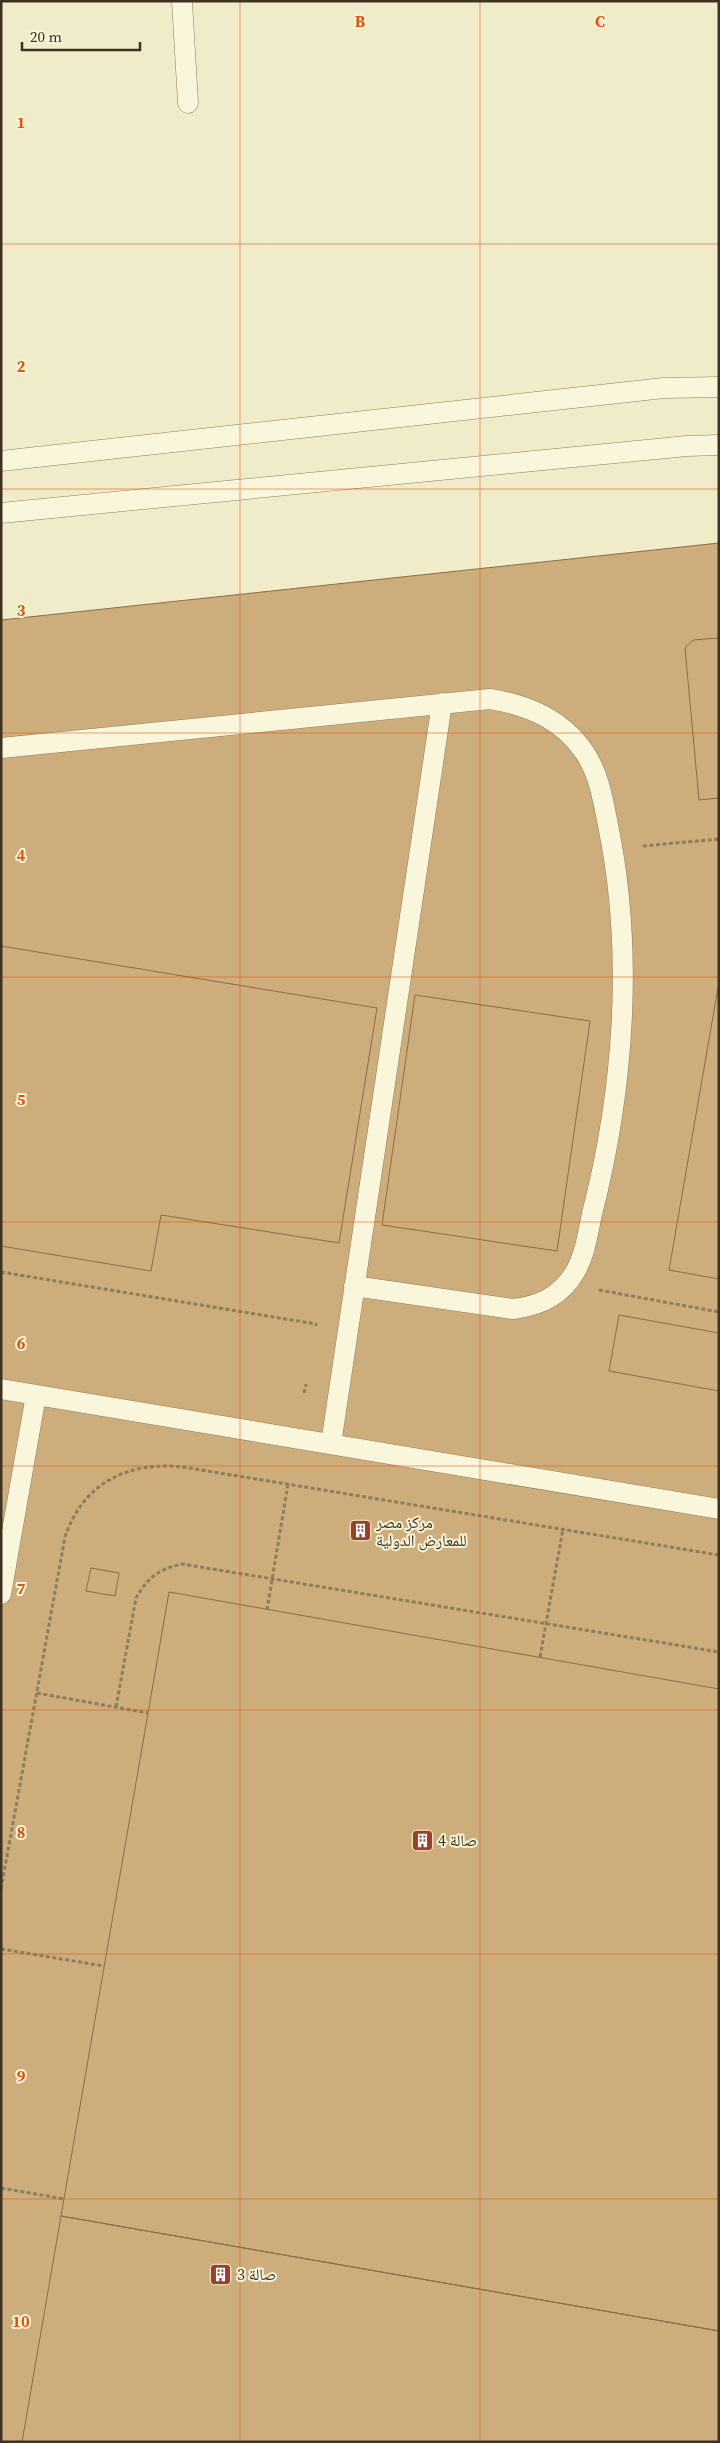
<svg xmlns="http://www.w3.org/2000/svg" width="720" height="2443" viewBox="0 0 720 2443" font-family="'Source Serif 4','Noto Naskh Arabic',serif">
<rect width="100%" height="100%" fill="#f0ebc8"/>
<!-- building -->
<path fill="#cead7d" stroke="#8c6c41" d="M719,543V2442H1V620Z
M719,638V798L699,800L685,648L693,640Z
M1,946L377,1008L339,1243L161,1215L151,1271L1,1246Z
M719,982V1279L669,1270Z
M415,995L590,1021L557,1251L382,1225Z
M619,1315L719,1333V1391L609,1371Z
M91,1568L119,1573L115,1596L86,1591Z
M169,1592L719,1689V2331L61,2216Z
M61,2216L719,2331V2442H22Z"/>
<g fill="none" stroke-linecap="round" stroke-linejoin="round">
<defs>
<path id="service" d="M182,1L188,103
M1,461L664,388L719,387
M1,513L687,446L719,445
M1,748L490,699C528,705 562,719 585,753C599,774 603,800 608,825C634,952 624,1089 592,1214C588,1233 585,1255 575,1272C561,1296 540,1306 513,1309L354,1286
M1,1389L719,1509
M331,1444L442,703
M1,1594L36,1395"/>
</defs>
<!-- service casing -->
<use href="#service" stroke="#8c7e5c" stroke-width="21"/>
<!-- path -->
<path stroke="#8c7e5c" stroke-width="3" stroke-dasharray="4 2.5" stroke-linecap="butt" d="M643,846L719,839
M1,1272L316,1324V1326
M599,1290L719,1312
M304,1393L306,1384
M267,1610L288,1484
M540,1657L563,1529
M37,1693L148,1713
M116,1707L136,1598C147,1578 159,1569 182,1564L719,1652
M1,1889L65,1537C83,1483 128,1461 183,1467L719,1555
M1,1949L104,1966
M1,2188L64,2199"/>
<!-- service -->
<use href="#service" stroke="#faf6dc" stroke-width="20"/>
</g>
<!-- grid -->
<path fill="none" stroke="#df570d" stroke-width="1" stroke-opacity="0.55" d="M240,1V2442M480,1V2442M1,244H719M1,489H719M1,733H719M1,977H719M1,1222H719M1,1466H719M1,1710H719M1,1954H719M1,2199H719"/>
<!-- icons -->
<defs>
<symbol id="building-square" viewBox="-11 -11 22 22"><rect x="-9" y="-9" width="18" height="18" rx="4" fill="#9d3e2b" stroke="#f7f3d8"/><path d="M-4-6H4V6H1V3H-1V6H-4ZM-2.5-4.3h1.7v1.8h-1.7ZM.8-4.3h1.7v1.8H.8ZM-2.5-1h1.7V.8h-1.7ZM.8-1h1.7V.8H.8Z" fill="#fff"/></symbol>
</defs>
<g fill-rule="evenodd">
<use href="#building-square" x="348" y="1518" width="25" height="25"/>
<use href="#building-square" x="410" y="1828" width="25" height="25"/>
<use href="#building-square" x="208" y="2262" width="25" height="25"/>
</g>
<g text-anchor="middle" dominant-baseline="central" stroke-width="4" stroke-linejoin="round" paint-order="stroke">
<!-- poi labels -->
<g font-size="16" fill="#3d3320" stroke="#f7f3d8" text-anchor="start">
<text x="376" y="1522">مركز مصر<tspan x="376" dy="18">للمعارض الدولية</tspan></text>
<text x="438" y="1840">صالة 4</text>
<text x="237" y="2274">صالة 3</text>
</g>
</g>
<g font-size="16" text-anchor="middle" font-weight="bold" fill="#df570d" stroke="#f7f3d8" stroke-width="4" stroke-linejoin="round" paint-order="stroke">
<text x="360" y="27">B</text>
<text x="600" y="27">C</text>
<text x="21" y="128">1</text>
<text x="21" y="372">2</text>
<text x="21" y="616">3</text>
<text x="21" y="861">4</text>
<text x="21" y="1105">5</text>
<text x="21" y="1349">6</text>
<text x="21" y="1594">7</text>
<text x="21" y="1838">8</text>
<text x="21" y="2082">9</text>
<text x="21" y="2327">10</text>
</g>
<!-- border -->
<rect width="720" height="2443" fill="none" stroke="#3d3320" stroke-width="5"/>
<!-- scale -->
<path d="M22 42v8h118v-8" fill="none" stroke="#3d3320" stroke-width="2.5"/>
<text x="30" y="42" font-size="15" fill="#3d3320" stroke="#f7f3d8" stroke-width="4" paint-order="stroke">20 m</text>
</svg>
